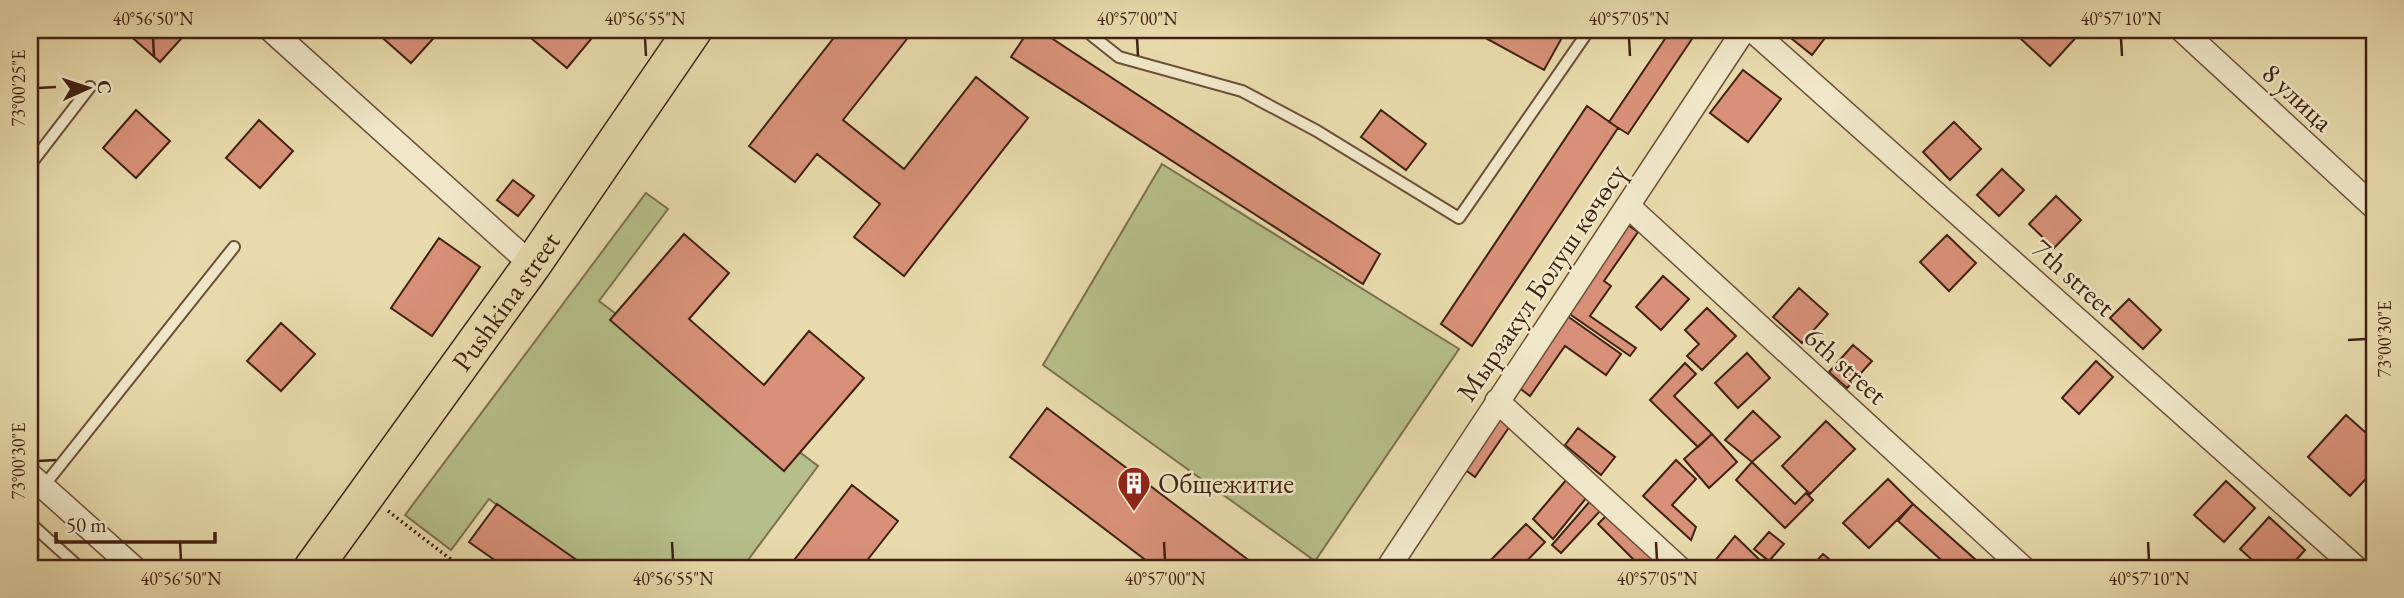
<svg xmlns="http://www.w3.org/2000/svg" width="2404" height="598" viewBox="0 0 2404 598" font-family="'EB Garamond',serif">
<rect width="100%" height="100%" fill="#e8daac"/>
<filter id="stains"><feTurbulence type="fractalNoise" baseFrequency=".00286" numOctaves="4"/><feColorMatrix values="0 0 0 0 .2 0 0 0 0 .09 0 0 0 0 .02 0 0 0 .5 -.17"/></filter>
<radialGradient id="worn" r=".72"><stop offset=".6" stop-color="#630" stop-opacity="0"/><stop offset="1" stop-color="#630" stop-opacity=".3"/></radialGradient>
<!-- green -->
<path fill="#b6bf89" stroke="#7c704e" stroke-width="2" d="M1162,164L1459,349L1315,561L1043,365Z
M646,193L668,209L599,301L818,466L742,568H581L489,499L451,550L405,515Z"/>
<!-- building -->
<path fill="#d89178" stroke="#412112" stroke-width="2" d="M128,30H189L160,62L126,32Z
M380,30H441L411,63L377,33Z
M540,30H582L592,38L567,68L532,39Z
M840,30H914L843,120L904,169L976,77L1028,118L904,276L854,237L880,204L817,154L795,182L749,146Z
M1029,30H1039L1380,254L1363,284L1011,57Z
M1471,30H1556L1564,34L1544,70Z
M1671,30H1698L1628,134L1609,122Z
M1781,30H1831L1812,55Z
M2028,30H2079L2081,32L2050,66L2020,38Z
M1743,70L1781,99L1748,142L1710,113Z
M1587,106L1618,128L1472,346L1441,324Z
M136,110L170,141L136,178L103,148Z
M1381,110L1426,144L1406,170L1361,137Z
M259,120L293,151L260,188L226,158Z
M1954,122L1981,149L1950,180L1923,152Z
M2002,169L2024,190L1999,216L1977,195Z
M513,180L534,196L518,216L497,200Z
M2056,196L2081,220L2054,248L2029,224Z
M1622,221L1638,232L1604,281L1611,286L1590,316L1636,348L1630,356L1561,308Z
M684,234L729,273L689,319L764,385L809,331L864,378L784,471L610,320Z
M1947,235L1976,263L1949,291L1920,262Z
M439,238L480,267L432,336L391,308Z
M1663,276L1689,299L1661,330L1636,307Z
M1799,288L1828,314L1802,343L1773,317Z
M2129,299L2161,330L2143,349L2110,318Z
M1707,308L1736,336L1702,370L1687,356L1699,344L1685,330Z
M1563,313L1621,354L1606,375L1565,346L1530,396L1514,384Z
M281,323L315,354L281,391L247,361Z
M1853,345L1872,361L1847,388L1829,372Z
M1747,353L1770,378L1738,408L1715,383Z
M2096,361L2113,377L2079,414L2062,398Z
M1685,363L1696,374L1674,396L1712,434L1698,447L1650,400Z
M1047,408L1259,568H1156L1010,457Z
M1753,411L1780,437L1752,462L1725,440Z
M1501,414L1512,423L1475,477L1463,468Z
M2346,415L2374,440V470L2350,496L2308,457Z
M1826,421L1855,449L1810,494L1782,466Z
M1578,428L1615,457L1601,475L1565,445Z
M1712,434L1737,462L1709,488L1684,459Z
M1676,460L1696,479L1672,505L1696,527L1691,540L1643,496Z
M1752,462L1795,504L1806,493L1813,500L1785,528L1736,480Z
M1567,479L1587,497L1553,539L1533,519Z
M1888,479L1913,504L1869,548L1843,523Z
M2226,481L2255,508L2224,542L2194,515Z
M852,485L898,521L861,568H788Z
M1591,500L1600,511L1561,553L1552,545Z
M497,504L588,568H506L469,542Z
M1913,504L1985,568H1950L1898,521Z
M1612,510L1663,562L1658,568H1642L1598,524Z
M2269,517L2305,550L2289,568H2261L2240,549Z
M1526,524L1545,542L1520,568H1490L1486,565Z
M1769,532L1784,544L1769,561L1754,549Z
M1735,536L1767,567L1766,568H1723L1715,561Z
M1823,554L1840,568H1810Z"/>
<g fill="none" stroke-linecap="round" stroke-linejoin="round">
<defs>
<path id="service" d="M1085,30L1119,57L1242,91L1317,131L1459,218L1589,30
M30,165L90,87
M43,487L234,247
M30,523L80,568"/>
<path id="minor" d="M271,30L532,265
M1752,30L2356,568
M2182,30L2374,207
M1628,206L2023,568
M1497,401L1679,568
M30,475L134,568
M1388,568L1744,30"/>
<g id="trunk">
<path id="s1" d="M313,568L532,265L693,30"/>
</g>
</defs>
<!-- service casing -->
<use href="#service" stroke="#6b4f38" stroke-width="14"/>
<!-- minor casing -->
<use href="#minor" stroke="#6b4f38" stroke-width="26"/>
<!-- trunk casing -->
<use href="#trunk" stroke="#412112" stroke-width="40"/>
<!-- path -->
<path stroke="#412112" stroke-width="3.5" stroke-dasharray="2 3.5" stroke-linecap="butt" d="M388,511L462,568"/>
<!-- service -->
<use href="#service" stroke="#f0e7c9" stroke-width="10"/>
<!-- minor -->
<use href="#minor" stroke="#f0e7c9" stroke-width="23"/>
<!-- trunk -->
<use href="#trunk" stroke="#e8daac" stroke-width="37"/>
</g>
<!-- ticks -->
<path fill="none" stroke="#412112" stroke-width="2.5" d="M153,38L154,56M645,38L646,56M1137,38L1138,56M1629,38L1630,56M2121,38L2122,56M38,88L56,87M2348,340L2366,339M38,461L56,460M180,542L181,560M672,542L673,560M1164,542L1165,560M1656,542L1657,560M2148,542L2149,560"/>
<!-- icons -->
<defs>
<symbol id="building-pin" viewBox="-11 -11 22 30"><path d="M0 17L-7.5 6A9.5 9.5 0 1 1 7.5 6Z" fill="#8f2418" stroke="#f0e7c9"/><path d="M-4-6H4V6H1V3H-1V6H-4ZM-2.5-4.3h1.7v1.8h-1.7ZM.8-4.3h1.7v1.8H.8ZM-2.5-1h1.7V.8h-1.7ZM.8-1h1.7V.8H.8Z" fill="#fff"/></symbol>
</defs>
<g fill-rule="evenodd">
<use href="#building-pin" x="1115" y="464" width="38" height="52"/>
</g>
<g text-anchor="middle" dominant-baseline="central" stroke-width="5" stroke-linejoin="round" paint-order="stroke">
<!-- street labels -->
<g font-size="28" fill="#412112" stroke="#f0e7c9">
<text transform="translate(2298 97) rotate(43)">8 улица</text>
<text transform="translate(2074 277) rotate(42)">7th street</text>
<text transform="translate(1541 282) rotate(-56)">Мырзакул Болуш көчөсү</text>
<text stroke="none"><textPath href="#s1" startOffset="329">Pushkina street</textPath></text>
<text transform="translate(1846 365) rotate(42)">6th street</text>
</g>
<!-- poi labels -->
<g font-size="28" fill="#412112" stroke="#f0e7c9" text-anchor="start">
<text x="1158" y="483">Общежитие</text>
</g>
</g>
<!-- margin -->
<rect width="2404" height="598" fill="none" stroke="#e8daac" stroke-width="77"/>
<!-- north arrow -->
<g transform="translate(88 88) rotate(87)" stroke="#f0e7c9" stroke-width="5" paint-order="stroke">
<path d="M0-5L12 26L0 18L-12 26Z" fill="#412112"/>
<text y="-10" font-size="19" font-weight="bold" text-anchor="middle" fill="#412112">С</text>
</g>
<!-- scale -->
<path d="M56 532v10h159v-10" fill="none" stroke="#412112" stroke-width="3.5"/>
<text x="66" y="532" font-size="21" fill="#412112" stroke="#f0e7c9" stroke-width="5" paint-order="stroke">50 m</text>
<rect x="38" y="38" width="2328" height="522" fill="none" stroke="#412112" stroke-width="2.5"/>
<g font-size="18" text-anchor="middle" fill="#412112">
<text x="153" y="25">40°56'50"N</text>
<text x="645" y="25">40°56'55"N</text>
<text x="1137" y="25">40°57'00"N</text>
<text x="1629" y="25">40°57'05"N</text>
<text x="2121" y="25">40°57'10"N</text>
<text transform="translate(19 88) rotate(-90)" y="6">73°00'25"E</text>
<text transform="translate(2385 339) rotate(-90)" y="6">73°00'30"E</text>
<text transform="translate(19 461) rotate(-90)" y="6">73°00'30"E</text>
<text x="181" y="585">40°56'50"N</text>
<text x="673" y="585">40°56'55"N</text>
<text x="1165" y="585">40°57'00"N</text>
<text x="1657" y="585">40°57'05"N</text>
<text x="2149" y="585">40°57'10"N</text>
</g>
<rect width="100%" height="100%" filter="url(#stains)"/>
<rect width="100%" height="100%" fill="url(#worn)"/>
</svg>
